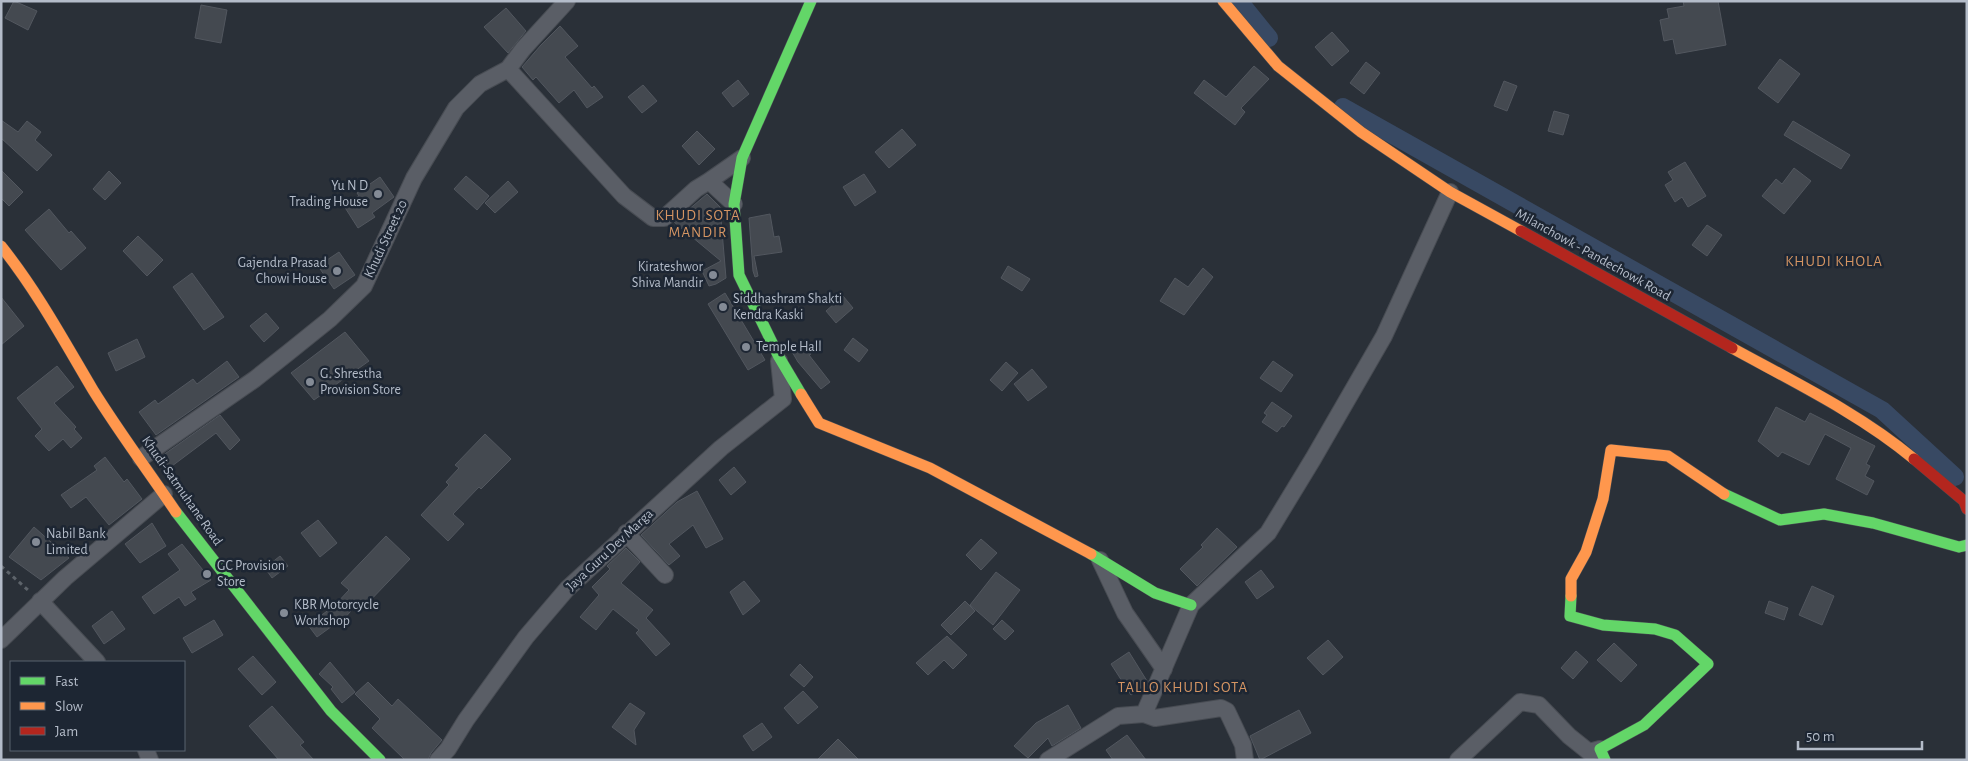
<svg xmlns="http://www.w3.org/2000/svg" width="1968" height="761" viewBox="0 0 1968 761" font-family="'Alegreya Sans',sans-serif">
<rect width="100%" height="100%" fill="#2a3038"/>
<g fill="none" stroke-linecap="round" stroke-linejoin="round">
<!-- canal -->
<path stroke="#384963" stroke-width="18" d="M1239,1L1269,38
M1343,107L1882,410L1955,477"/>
</g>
<!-- building -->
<path fill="#444950" stroke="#52575f" d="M14,1L37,11L28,30L5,18Z
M1683,1H1718L1726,45L1676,54L1673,39L1664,41L1660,20L1669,18L1667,9L1684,6Z
M201,5L227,10L221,43L195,38Z
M506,8L526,31L508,53L484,27Z
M560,26L578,46L565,57L592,88L594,86L603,97L587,108L574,90L559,103L536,77L533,80L522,67L541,45Z
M1332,32L1349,51L1332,66L1315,47Z
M1780,59L1800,74L1778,103L1758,88Z
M1366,62L1380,73L1364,94L1350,83Z
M1254,66L1269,79L1241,108L1245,112L1235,125L1194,93L1204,80L1226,97Z
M738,80L749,94L733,107L722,93Z
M1504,81L1517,86L1507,111L1494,106Z
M643,85L657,101L642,113L628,97Z
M1554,111L1569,115L1563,135L1548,131Z
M1,120L18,132L27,121L41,132L35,140L52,155L37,171L1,138Z
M1793,121L1850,155L1841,169L1784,135Z
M902,129L916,145L889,168L875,152Z
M697,131L715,149L699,165L682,146Z
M1685,162L1706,196L1688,207L1682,197L1675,202L1665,185L1673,180L1668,172Z
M1794,168L1811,181L1784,214L1762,196L1776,179L1782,184Z
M1,170L23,192L9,206L1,198Z
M109,171L121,183L105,200L93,189Z
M864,174L876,192L855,206L843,187Z
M466,176L489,196L477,210L454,189Z
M380,177L394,197L372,213L375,217L358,228L344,206L359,196L357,193Z
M508,181L518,192L495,213L485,203Z
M707,194L720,207L726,278L716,284L709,286L702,271L721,261L674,222Z
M49,209L69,233L71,231L86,248L61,270L25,230Z
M770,214L774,237L779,236L782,252L754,256L758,276L755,277L753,271L749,218Z
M1707,225L1722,235L1707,256L1692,245Z
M138,236L163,260L147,276L123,251Z
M339,252L355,275L334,289L318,266Z
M1008,266L1030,279L1022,291L1001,278Z
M1203,268L1213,277L1184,315L1160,301L1175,278L1188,287Z
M192,273L224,317L204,330L173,287Z
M725,293L765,360L748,370L708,304Z
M843,296L853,308L836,323L826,311Z
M1,297L24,326L1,345Z
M266,313L279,328L264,342L250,326Z
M345,332L369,361L314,400L291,373Z
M853,338L868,350L859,362L844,350Z
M137,339L145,357L116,371L108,353Z
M802,342L811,354L809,355L830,382L821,389L798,362L791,350Z
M227,361L239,377L156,435L139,412L155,400L158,404L193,379L197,384Z
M1273,361L1293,375L1281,392L1260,378Z
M1006,362L1018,373L1002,391L990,380Z
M57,366L74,387L54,403L76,427L74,429L82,438L71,448L63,439L49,451L35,436L42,429L17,398Z
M1032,369L1047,387L1028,401L1014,384Z
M1272,402L1292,416L1284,427L1282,426L1277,432L1262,422L1267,415L1264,413Z
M1776,407L1805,422L1810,413L1875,446L1866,464L1870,466L1865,476L1874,481L1867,495L1836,479L1851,448L1825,434L1809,465L1782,452L1778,457L1758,441Z
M220,415L240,440L230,450L216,433L168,469L159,458Z
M485,434L511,459L481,489L479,487L453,514L464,524L448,541L421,515L449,485L446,482L459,468L455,465Z
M105,457L124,482L127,479L142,499L109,525L86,497L71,508L61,495L97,470L94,466Z
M734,467L746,482L731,495L719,480Z
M697,491L723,539L706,548L693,525L669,544L680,556L669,565L641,535L677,502Z
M318,520L337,543L320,557L301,533Z
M152,523L166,546L140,563L125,544Z
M34,527L69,558L41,580L9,557Z
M1217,528L1237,547L1197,586L1180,569L1203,547L1201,545Z
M386,536L410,559L365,606L360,601L341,622L339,621L317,637L308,625L334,606L349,590L341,583Z
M981,539L997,553L981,570L966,555Z
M182,544L211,580L191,592L196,599L185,606L179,597L154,614L142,597L180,570L168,554Z
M626,548L640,562L621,583L653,610L646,618L670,644L656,656L636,633L639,630L613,609L596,630L580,617L599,595L592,587L610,569L607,566Z
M280,556L288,566L272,578L265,568Z
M1261,570L1274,587L1257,599L1245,582Z
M996,572L1020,590L993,625L970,605Z
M744,581L760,601L743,615L730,592Z
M1812,586L1834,596L1822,625L1799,615Z
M965,601L975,611L951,635L941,625Z
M1769,601L1788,608L1784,620L1765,613Z
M112,611L125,629L104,644L92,626Z
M214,620L223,635L192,653L183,638Z
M1002,620L1014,631L1005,640L993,629Z
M947,636L967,655L953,669L944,660L928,675L916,663Z
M1328,640L1343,657L1323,675L1307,658Z
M1614,643L1637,665L1621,682L1597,660Z
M1576,651L1588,662L1573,679L1561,668Z
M1129,652L1147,681L1146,685L1131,695L1111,664Z
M253,656L276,682L262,695L238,669Z
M330,662L355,692L342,703L331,689L333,687L319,674Z
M800,664L813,677L804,687L790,675Z
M368,682L392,706L398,699L442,740L431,753L428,760H405L372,728L380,719L355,694Z
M803,691L818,707L798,724L784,708Z
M630,703L645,713L634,730L636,745L612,727Z
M1068,705L1081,728L1052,746L1048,738L1028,758L1014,746L1036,723Z
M272,706L304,742L300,745L314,760H279L249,726Z
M1299,710L1311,733L1260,760L1250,736Z
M762,723L772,737L753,751L743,736Z
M1127,735L1146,760H1113L1106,750Z
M838,739L859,760H817Z"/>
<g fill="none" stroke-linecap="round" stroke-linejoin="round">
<defs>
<path id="street" d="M508,69L624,196L653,218H664L696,189L709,181L734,204
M709,181L742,158
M141,458L255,379L289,352L330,319L364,286L414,178L456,108L480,84L508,69L523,49L567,1
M626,533L665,575
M1100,560L1125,613L1164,669
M40,601L97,662
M1,640L65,578L164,494
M1144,714L1155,718L1221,708L1227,711L1243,745L1245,760
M146,750L150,760
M438,760L448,749L466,720L526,637L567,589L721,448L783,399L779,361
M1048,760L1118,716L1144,714L1191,605L1268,533L1313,459L1384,336L1450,192
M1458,760L1520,702L1539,705L1569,736L1589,752L1600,749"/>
<path id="fast" d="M801,394L779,357L739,275L734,204L742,158L811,1
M1724,494L1780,520L1824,514L1873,523L1959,547L1967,545
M176,512L331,711L380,760
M1091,554L1155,593L1191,605
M1571,596L1570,616L1603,625L1655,629L1675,635L1708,664L1644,725L1600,749L1605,760"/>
<path id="slow" d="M1223,1L1278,66L1361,132L1450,192L1521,231
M1,246C37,291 64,341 93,390C119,432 149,472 176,512
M1732,348C1794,382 1860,414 1914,459
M801,394L819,423L930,468L1091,554
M1571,596V579L1586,552L1603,499L1611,450L1668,456L1724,494"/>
<path id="jam" d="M1521,231L1732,348
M1914,459L1964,501L1967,509"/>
</defs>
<!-- street casing -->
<use href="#street" stroke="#484c53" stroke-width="18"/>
<!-- fast casing -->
<use href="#fast" stroke="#484c53" stroke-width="12"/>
<!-- slow casing -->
<use href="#slow" stroke="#484c53" stroke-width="12"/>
<!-- jam casing -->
<use href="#jam" stroke="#484c53" stroke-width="12"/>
<!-- path -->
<path stroke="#5d636a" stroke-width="3" stroke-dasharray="4 4" stroke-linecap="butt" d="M1,566L29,591"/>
<!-- street -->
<use href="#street" stroke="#5a5e66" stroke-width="16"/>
<!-- fast -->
<use href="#fast" stroke="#63d668" stroke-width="11"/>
<!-- slow -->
<use href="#slow" stroke="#ff974d" stroke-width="11"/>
<!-- jam -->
<use href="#jam" stroke="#b3261e" stroke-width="11"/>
</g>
<!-- markers -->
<g fill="#848b96" stroke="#1d2633" stroke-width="2">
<circle cx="378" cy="194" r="5"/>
<circle cx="337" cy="271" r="5"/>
<circle cx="713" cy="275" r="5"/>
<circle cx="723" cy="307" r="5"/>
<circle cx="746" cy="347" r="5"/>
<circle cx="310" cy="382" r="5"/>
<circle cx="36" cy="542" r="5"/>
<circle cx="207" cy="574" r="5"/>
<circle cx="284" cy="613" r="5"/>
</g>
<g text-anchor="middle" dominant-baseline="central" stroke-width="5" stroke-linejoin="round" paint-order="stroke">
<!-- poi labels -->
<g font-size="14" fill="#b4bcc9" stroke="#1d2633" text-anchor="start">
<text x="368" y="186" text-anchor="end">Yu N D<tspan x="368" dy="16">Trading House</tspan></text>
<text x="327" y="263" text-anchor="end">Gajendra Prasad<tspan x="327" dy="16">Chowi House</tspan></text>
<text x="703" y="267" text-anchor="end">Kirateshwor<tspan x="703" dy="16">Shiva Mandir</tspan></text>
<text x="733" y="299">Siddhashram Shakti<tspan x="733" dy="16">Kendra Kaski</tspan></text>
<text x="756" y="347">Temple Hall</text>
<text x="320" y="374">G. Shrestha<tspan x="320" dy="16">Provision Store</tspan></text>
<text x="46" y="534">Nabil Bank<tspan x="46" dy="16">Limited</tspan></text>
<text x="217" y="566">GC Provision<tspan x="217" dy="16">Store</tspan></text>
<text x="294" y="605">KBR Motorcycle<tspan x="294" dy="16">Workshop</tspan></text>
</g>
<!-- street labels -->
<g font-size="14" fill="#b4bcc9" stroke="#1d2633">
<text transform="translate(386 239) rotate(-65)">Khudi Street 20</text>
<text transform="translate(1593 255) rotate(29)">Milanchowk - Pandechowk Road</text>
<text transform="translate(182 491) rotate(55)">Khudi-Satmuhane Road</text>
<text transform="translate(610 550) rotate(-43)">Jaya Guru Dev Marga</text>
</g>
<!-- neighbourhood labels -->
<g font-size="15" letter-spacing="1" fill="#d59563" stroke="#1d2633">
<text x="698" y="215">KHUDI SOTA<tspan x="698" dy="17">MANDIR</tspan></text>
<text x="1834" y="261">KHUDI KHOLA</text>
<text x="1183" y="687">TALLO KHUDI SOTA</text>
</g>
</g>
<!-- border -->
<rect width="1968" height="761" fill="none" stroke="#b4bcc9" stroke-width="5"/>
<!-- legend -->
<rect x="10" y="661" width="175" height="90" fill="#1d2633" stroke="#59626f"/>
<rect x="20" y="677" width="25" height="8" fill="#63d668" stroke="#59626f"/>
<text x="55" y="686" font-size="15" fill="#b4bcc9">Fast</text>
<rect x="20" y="702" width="25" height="8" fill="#ff974d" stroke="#59626f"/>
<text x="55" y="711" font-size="15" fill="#b4bcc9">Slow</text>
<rect x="20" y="727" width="25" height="8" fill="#b3261e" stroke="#59626f"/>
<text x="55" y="736" font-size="15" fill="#b4bcc9">Jam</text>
<!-- scale -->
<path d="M1798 741v8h124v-8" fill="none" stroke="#b4bcc9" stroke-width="2.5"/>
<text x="1806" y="741" font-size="15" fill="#b4bcc9" stroke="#1d2633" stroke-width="4" paint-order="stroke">50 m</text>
</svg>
